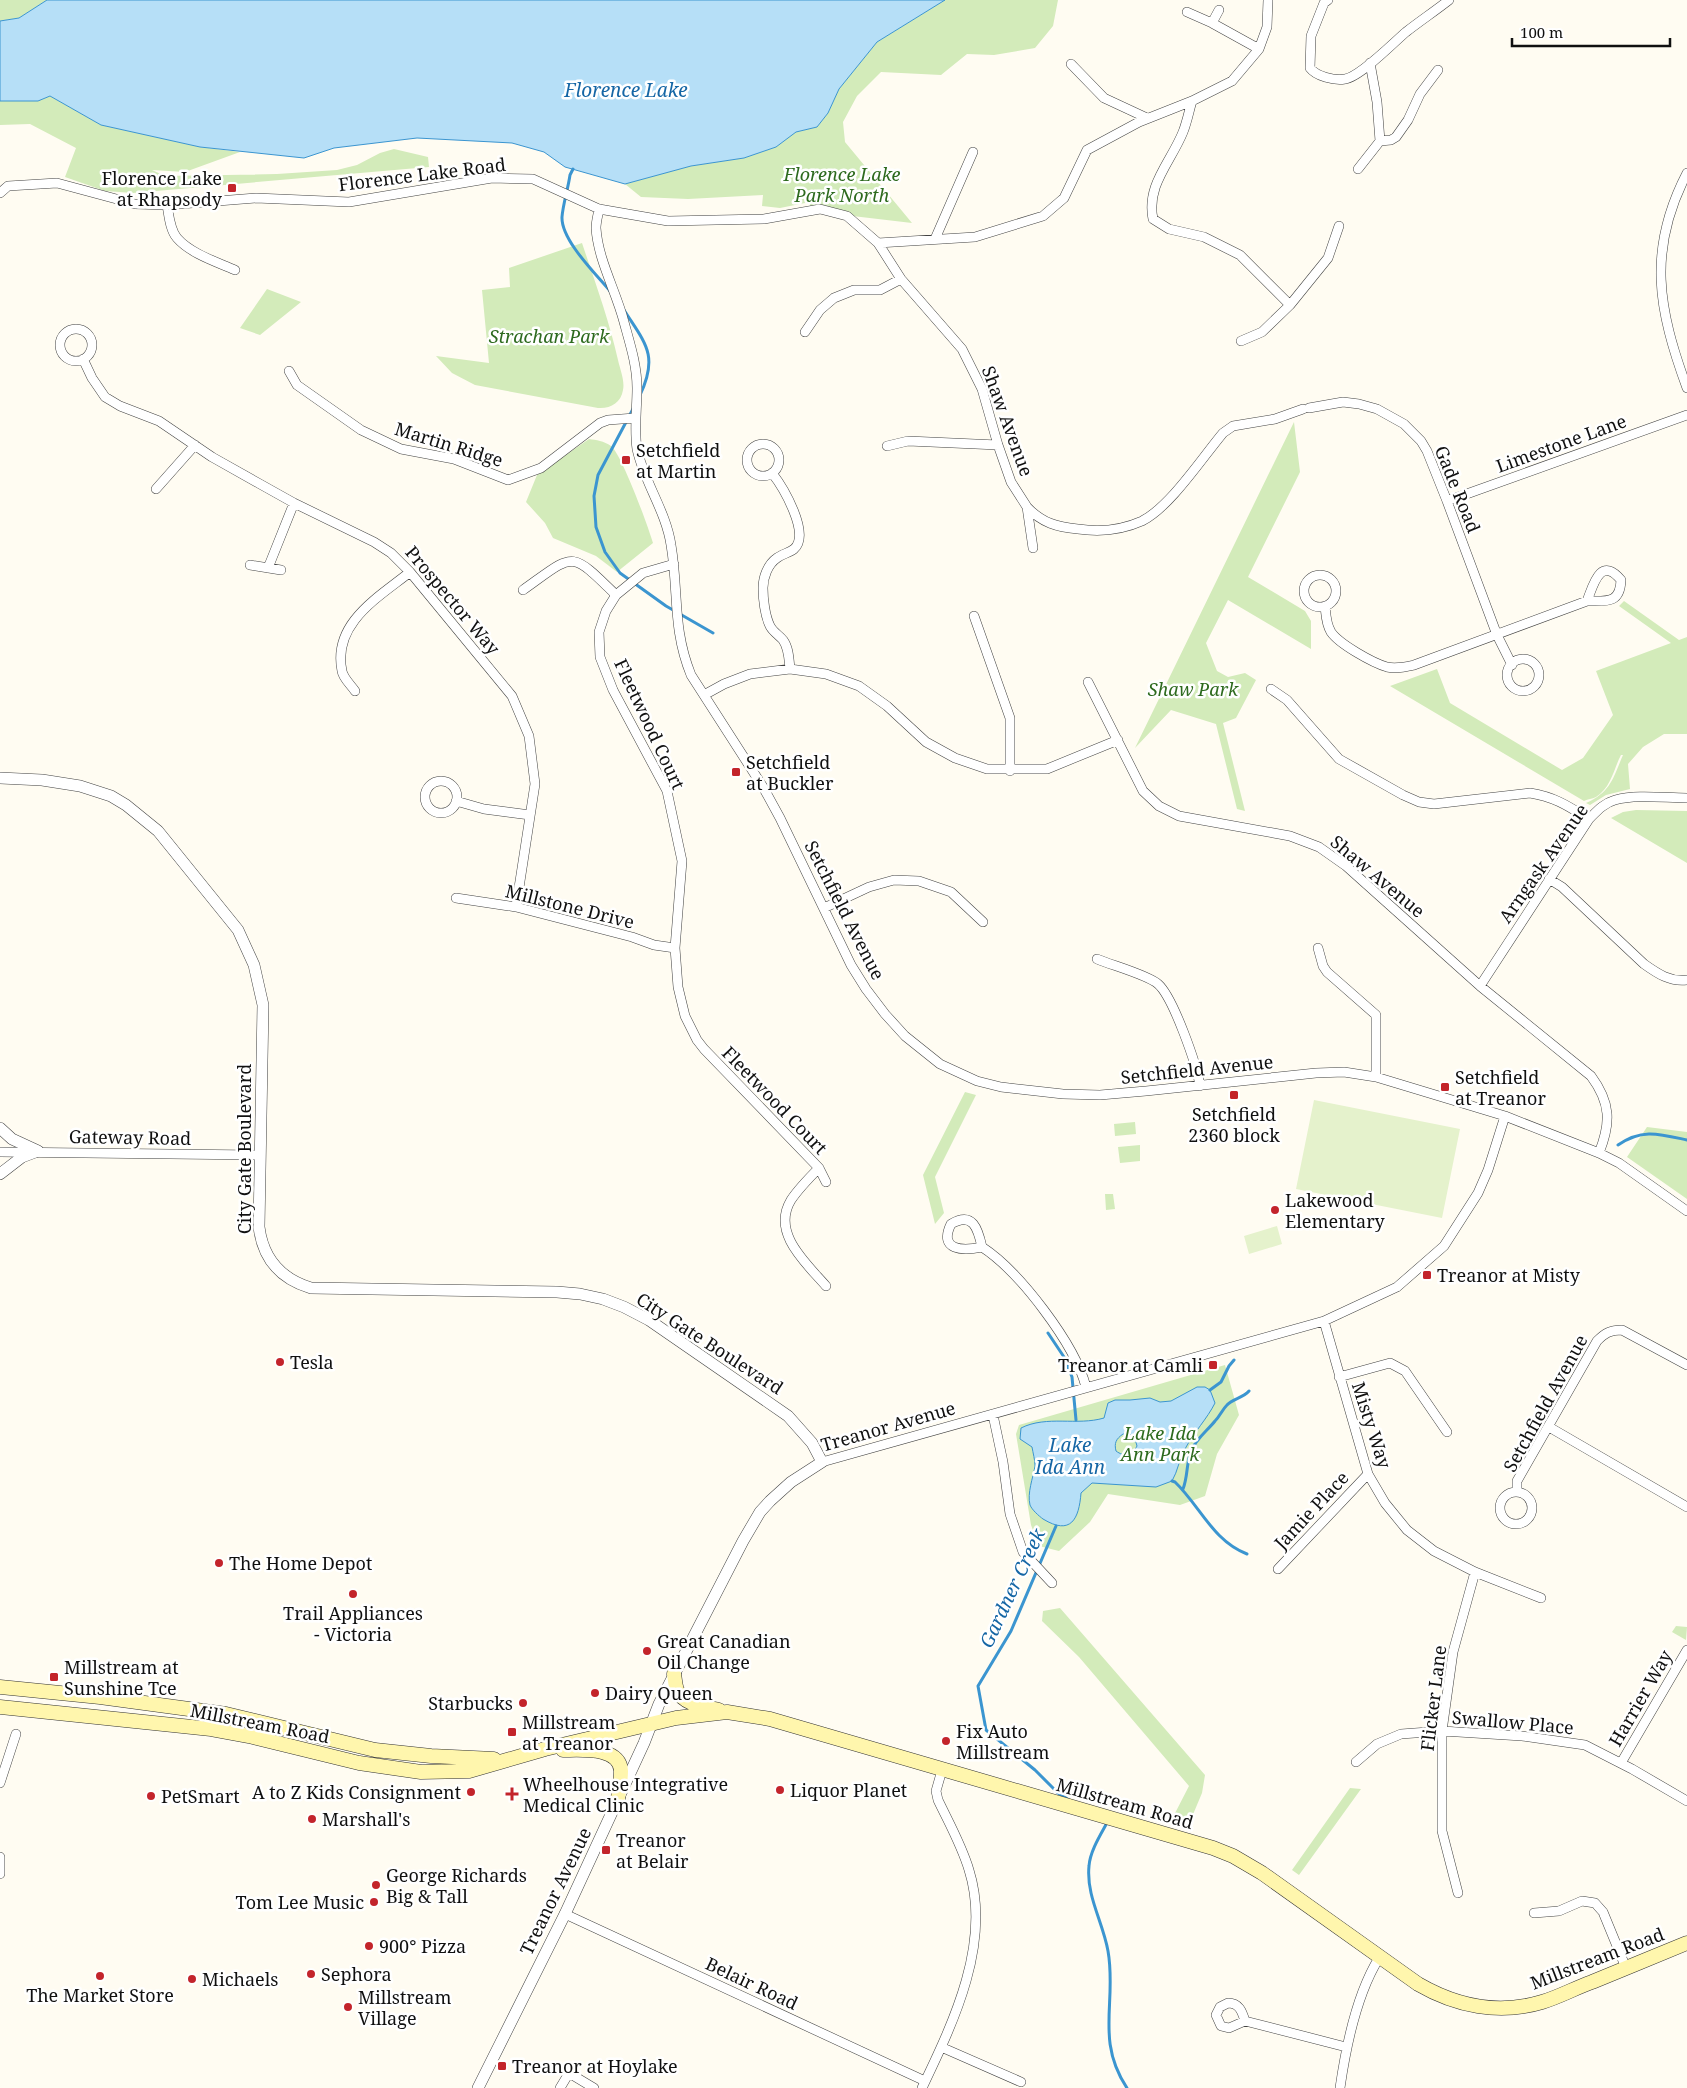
<svg xmlns="http://www.w3.org/2000/svg" width="1687" height="2088" viewBox="0 0 1687 2088" font-family="'Noto Serif',serif">
<rect width="100%" height="100%" fill="#fffcf2"/>
<!-- green -->
<path fill="#d3ebba" d="M0,0H47L19,18L0,21Z
M945,0H1058L1053,26L1035,48L994,55L967,54L941,75L881,72L857,96L843,122L845,142L912,223L810,211V202L780,208L762,206L763,195L688,199L641,197L625,184L691,166L744,158L776,147L796,132L817,127L828,113L839,89L877,42Z
M50,96L101,125L200,147L240,152L185,172L152,170L165,176L277,174L337,170L357,165L380,153L394,149L428,157L429,167L133,193L105,191L65,177L76,148L30,124L0,125V101H38Z
M582,243C595,282 609,320 618,360C620,369 625,381 623,390C621,403 610,409 598,408L475,385L452,373L436,356L489,363L482,290L510,287L509,268Z
M267,289L301,302L260,335L240,328Z
M1294,422L1300,472L1248,577L1305,611L1311,621V649L1228,600L1206,643L1217,671L1228,677L1245,673L1256,680L1236,718L1223,723L1245,811L1237,809L1216,724L1171,710L1135,748Z
M589,439C596,440 604,441 611,446C622,455 648,526 653,543L617,572L596,556L553,538L545,523L526,502L537,475Z
M1624,601L1679,640L1687,637V734H1664L1643,747L1628,764L1630,789L1606,795L1590,805L1586,803C1611,792 1613,778 1623,755H1621C1614,768 1611,788 1596,797C1592,799 1588,799 1584,801L1390,686L1437,669L1450,703L1562,770L1583,758L1613,715L1596,671L1671,643L1619,606Z
M1636,810L1687,811V863L1611,818L1623,812Z
M965,1092L976,1095L935,1177L944,1213L935,1224L923,1175Z
M1135,1122L1136,1134L1115,1136L1114,1124Z
M1647,1127L1687,1132V1199L1627,1157Z
M1140,1145V1161L1120,1163L1118,1147Z
M1105,1194H1113L1115,1209L1106,1210Z
M1225,1365L1239,1415L1217,1454L1205,1496L1180,1505L1108,1494L1090,1522L1059,1551L1039,1546L1031,1525L1016,1434L1019,1425Z
M1060,1608L1205,1775L1202,1793L1189,1824L1172,1819L1189,1786L1079,1657L1042,1621L1043,1611Z
M1676,1626L1687,1627L1686,1640L1672,1632Z
M1350,1788L1361,1789L1299,1875L1292,1870Z"/>
<!-- pitch -->
<path fill="#e5f2cc" d="M1314,1100L1460,1129L1442,1218L1296,1189Z
M1277,1226L1282,1244L1249,1254L1244,1236Z"/>
<!-- water -->
<path fill="#b6dff7" stroke="#3b95d0" fill-rule="evenodd" d="M47,0H945L877,42L839,89L828,113L817,127L796,132L776,147L744,158L691,166L625,184L565,167L544,152L512,143L417,138L334,148L304,158L200,147L101,125L50,96L38,101H0V21L19,18Z
M1197,1387H1205L1210,1390L1215,1403C1207,1419 1194,1432 1185,1449C1179,1459 1178,1471 1172,1481L1156,1487L1092,1483L1081,1493C1079,1519 1071,1536 1043,1519C1039,1516 1032,1510 1030,1505C1027,1493 1033,1478 1035,1466C1035,1460 1033,1453 1032,1447L1020,1439L1021,1428C1047,1415 1077,1426 1104,1418L1108,1403L1115,1400H1130L1150,1398L1160,1402L1171,1401ZM1123,1434H1130L1135,1439L1137,1446C1132,1456 1124,1457 1116,1451C1114,1443 1116,1439 1123,1434Z"/>
<g fill="none" stroke-linecap="round" stroke-linejoin="round">
<!-- stream -->
<path stroke="#3b95d0" stroke-width="3" d="M573,169L570,175C568,189 563,204 562,217C561,240 596,274 610,291
M624,310C645,343 659,355 640,395
M634,407L598,475L594,496L596,527L605,552L620,573L666,606L713,633
M1618,1145C1642,1128 1660,1134 1687,1140
M1048,1333L1064,1357L1072,1377L1076,1420
M1210,1390L1221,1382L1229,1366L1234,1360
M1172,1481L1175,1482C1200,1506 1213,1541 1247,1554
M1183,1489C1188,1476 1186,1465 1191,1451C1196,1439 1207,1431 1215,1421C1220,1416 1222,1410 1227,1405C1232,1399 1243,1398 1249,1391
M1056,1526L1011,1631L978,1686L986,1730L1035,1770L1058,1793L1069,1800
M1108,1821C1101,1834 1090,1851 1089,1866C1086,1896 1103,1922 1108,1951C1117,2001 1095,2040 1127,2088"/>
<defs>
<path id="minor" d="M1328,0L1324,3L1311,36L1310,68C1316,76 1334,81 1345,79C1360,77 1393,43 1406,32C1420,21 1435,11 1449,0
M1187,12L1212,23L1259,49
M1212,23L1219,10
M1370,63L1377,102L1380,141L1391,140L1396,137L1408,120L1420,94L1438,70
M1071,64L1104,98L1147,118
M1192,101C1189,111 1187,122 1183,132C1171,162 1146,185 1153,219L1169,229L1204,237L1240,255L1290,305
M1358,169L1380,141
M1687,173C1647,250 1658,309 1687,388
M0,193L8,186L57,183L135,204L167,205L256,198L349,202L492,178L533,179L599,209L668,221L764,219L820,209L847,216L878,243L975,237L1043,216L1064,198L1087,150L1139,122L1192,101L1232,81L1259,49L1267,27L1268,0
M167,205C169,216 170,230 177,238C191,254 217,262 235,270
M599,209C598,215 596,222 596,228C598,260 616,291 624,322C630,344 637,365 637,388C637,409 634,429 637,449C644,482 666,511 671,545C679,592 672,628 691,675L763,787L780,818L851,965L866,989L885,1014L905,1036L940,1064L977,1081L1001,1087L1063,1094L1100,1095L1146,1091L1316,1073L1344,1072L1376,1077L1505,1116L1599,1153L1619,1163L1687,1211
M935,239L973,152
M878,243L901,279L962,349L982,389L998,445L1011,482L1027,507L1033,548
M60 345a16 16 0 1 1 32 0a16 16 0 1 1-32 0Z
M805,332L820,310L834,298L854,290H880L901,279
M1241,341L1262,332L1290,305L1328,258L1339,226
M83,359L92,378L105,397L120,406L159,421L212,457L260,484L294,503L374,542L391,553L410,572L512,696L529,736L535,784L516,907
M289,371L297,385L361,430L401,449L454,459L508,480L541,468L600,423L608,420L635,418
M1309,408L1343,402L1359,404L1377,409L1404,424L1421,441L1427,451L1447,501L1497,635L1512,665
M747 460a16 16 0 1 1 32 0a16 16 0 1 1-32 0Z
M887,446L908,441L998,445
M772,473C783,487 811,534 794,549C789,553 782,554 777,558C768,564 763,577 763,588C763,599 765,616 770,626C773,632 779,635 783,640C789,648 789,660 790,669
M156,489L195,445
M1447,501L1687,415
M1027,507C1042,523 1057,527 1078,529C1099,532 1122,530 1142,521C1170,507 1202,458 1223,433L1233,426L1275,419L1303,409
M674,564L643,573L616,595L606,611L599,632L600,657L613,690L667,791L682,861L675,948L678,987L685,1016L697,1040L704,1049L819,1168L826,1182
M250,565L281,570
M268,568L294,503
M1304 591a16 16 0 1 1 32 0a16 16 0 1 1-32 0Z
M523,590C575,553 569,549 616,595
M1325,606C1326,615 1326,624 1331,632C1339,644 1373,663 1387,667C1397,669 1405,667 1414,665L1587,601C1607,601 1620,604 1621,580C1600,555 1593,586 1587,601
M974,616L1010,718V771
M1507 675a16 16 0 1 1 32 0a16 16 0 1 1-32 0Z
M1088,682L1143,791L1159,806L1179,816L1290,836L1319,847L1346,866L1480,986L1591,1076C1611,1103 1611,1123 1599,1153
M1271,689L1287,700L1339,759L1403,795L1419,802L1434,804L1530,793C1555,797 1568,806 1589,819
M355,691C351,685 343,678 342,671C332,623 379,597 410,572
M704,695L724,684L750,674L790,669L826,674L859,686L887,706L926,742L955,758L987,769H1047L1118,740
M425 797a16 16 0 1 1 32 0a16 16 0 1 1-32 0Z
M456,801L484,809L530,815
M1549,879L1562,887L1644,964C1658,974 1670,982 1687,980
M456,898L516,907L632,937L654,945L675,948
M824,908L869,887L894,880L919,881L951,892L983,922
M1318,948L1323,966L1327,972L1376,1015V1077
M1097,959C1111,965 1148,975 1158,984C1173,997 1197,1065 1200,1086
M1480,986L1589,819C1597,811 1604,803 1615,800C1637,794 1664,798 1687,798
M0,1152L259,1155
M819,1168C809,1178 799,1188 791,1200C771,1233 806,1263 826,1286
M982,1247C978,1229 973,1211 951,1224C938,1251 963,1251 982,1247C1019,1271 1075,1344 1086,1387
M1324,1321L1368,1474L1385,1503L1407,1530L1434,1551L1475,1572L1541,1598
M1339,1377L1390,1363L1405,1371L1447,1432
M993,1415L1003,1462L1010,1514L1023,1552L1052,1583
M1549,1427L1687,1507
M822,1462L1324,1321L1397,1287L1444,1246L1478,1193L1488,1170L1505,1116
M1517,1492V1481L1597,1341C1605,1333 1610,1330 1622,1330L1687,1365
M1500 1508a16 16 0 1 1 32 0a16 16 0 1 1-32 0Z
M1278,1569L1368,1474
M1356,1762L1377,1744L1401,1734L1442,1731L1522,1736L1585,1745L1632,1769L1687,1801
M1621,1763L1687,1650
M0,1783L16,1734
M0,1857V1874
M1458,1893L1442,1831V1731L1453,1652L1475,1572
M1534,1913L1559,1911L1582,1901L1595,1903L1603,1912L1626,1968
M565,1914L925,2081
M1228,2003C1239,2003 1242,2011 1245,2021L1229,2028L1221,2026L1216,2015L1220,2007Z
M1245,2021L1346,2047
M941,2047L1021,2082
M560,2088L569,2073L594,2088
M922,2088C953,2023 992,1943 969,1870C962,1846 949,1823 938,1800L936,1791L942,1770
M1340,2088C1346,2046 1356,1995 1379,1958"/>
<path id="tertiary" d="M0,778L42,780L80,786L111,796L126,805L158,831L238,930L254,965L263,1005L259,1227C263,1259 281,1279 311,1288L557,1292L580,1294L603,1299L624,1307L649,1320L788,1416L812,1443L822,1462L791,1482L770,1501L760,1512L743,1541L659,1704L644,1743L565,1914L478,2088
M0,1128L12,1139L38,1151
M0,1174L22,1157L38,1151"/>
<path id="secondary" d="M674,1674C675,1679 675,1685 677,1690C683,1705 706,1707 719,1710
M0,1687L100,1697L226,1714L375,1750L431,1756L494,1759
M0,1707L211,1729L249,1736L359,1763L421,1772L469,1771L545,1749L676,1718L727,1712L770,1719L1213,1848L1233,1856L1262,1873L1418,1984C1456,2006 1499,2015 1542,2002C1559,1997 1575,1988 1592,1982C1624,1969 1655,1956 1687,1943
M563,1750C580,1750 620,1746 621,1771C621,1780 619,1790 618,1799"/>
</defs>
<!-- minor casing -->
<use href="#minor" stroke="#434343" stroke-width="10"/>
<!-- tertiary casing -->
<use href="#tertiary" stroke="#434343" stroke-width="12"/>
<!-- secondary casing -->
<use href="#secondary" stroke="#323232" stroke-width="15"/>
<!-- minor -->
<use href="#minor" stroke="#fff" stroke-width="9"/>
<!-- tertiary -->
<use href="#tertiary" stroke="#fff" stroke-width="11"/>
<!-- secondary -->
<use href="#secondary" stroke="#fff6ad" stroke-width="14"/>
</g>
<!-- markers -->
<g fill="#c3242b" stroke="#fff" stroke-width="2">
<rect x="227" y="183" width="10" height="10" rx="2.5"/>
<rect x="621" y="455" width="10" height="10" rx="2.5"/>
<rect x="731" y="767" width="10" height="10" rx="2.5"/>
<rect x="1440" y="1082" width="10" height="10" rx="2.5"/>
<rect x="1229" y="1090" width="10" height="10" rx="2.5"/>
<circle cx="1275" cy="1210" r="5"/>
<rect x="1422" y="1270" width="10" height="10" rx="2.5"/>
<circle cx="280" cy="1362" r="5"/>
<rect x="1208" y="1360" width="10" height="10" rx="2.5"/>
<circle cx="219" cy="1563" r="5"/>
<circle cx="353" cy="1594" r="5"/>
<circle cx="647" cy="1651" r="5"/>
<rect x="49" y="1672" width="10" height="10" rx="2.5"/>
<circle cx="595" cy="1693" r="5"/>
<circle cx="523" cy="1703" r="5"/>
<rect x="507" y="1727" width="10" height="10" rx="2.5"/>
<circle cx="946" cy="1741" r="5"/>
<circle cx="780" cy="1790" r="5"/>
<circle cx="471" cy="1792" r="5"/>
<path d="M509.5 1786.5h5v5h5v5h-5v5h-5v-5h-5v-5h5z"/>
<circle cx="151" cy="1796" r="5"/>
<circle cx="312" cy="1819" r="5"/>
<rect x="601" y="1845" width="10" height="10" rx="2.5"/>
<circle cx="376" cy="1885" r="5"/>
<circle cx="374" cy="1902" r="5"/>
<circle cx="369" cy="1946" r="5"/>
<circle cx="311" cy="1974" r="5"/>
<circle cx="100" cy="1976" r="5"/>
<circle cx="192" cy="1979" r="5"/>
<circle cx="348" cy="2007" r="5"/>
<rect x="497" y="2061" width="10" height="10" rx="2.5"/>
</g>
<g text-anchor="middle" dominant-baseline="central" stroke-width="5" stroke-linejoin="round" paint-order="stroke">
<!-- street labels -->
<g font-size="18" fill="#101010" stroke="#fff">
<text transform="translate(422 174) rotate(-7)">Florence Lake Road</text>
<text transform="translate(1008 421) rotate(70)">Shaw Avenue</text>
<text transform="translate(1561 443) rotate(-20)">Limestone Lane</text>
<text transform="translate(449 444) rotate(17)">Martin Ridge</text>
<text transform="translate(1458 489) rotate(68)">Gade Road</text>
<text transform="translate(453 600) rotate(50)">Prospector Way</text>
<text transform="translate(650 724) rotate(65)">Fleetwood Court</text>
<text transform="translate(1543 863) rotate(-55)">Arngask Avenue</text>
<text transform="translate(1378 876) rotate(40)">Shaw Avenue</text>
<text transform="translate(570 906) rotate(14)">Millstone Drive</text>
<text transform="translate(845 910) rotate(63)">Setchfield Avenue</text>
<text transform="translate(1197 1069) rotate(-6)">Setchfield Avenue</text>
<text transform="translate(775 1100) rotate(46)">Fleetwood Court</text>
<text transform="translate(130 1137) rotate(1)">Gateway Road</text>
<text transform="translate(244 1149) rotate(-90)">City Gate Boulevard</text>
<text transform="translate(710 1343) rotate(33)">City Gate Boulevard</text>
<text transform="translate(1545 1403) rotate(-61)">Setchfield Avenue</text>
<text transform="translate(1372 1425) rotate(72)">Misty Way</text>
<text transform="translate(888 1426) rotate(-16)">Treanor Avenue</text>
<text transform="translate(1311 1510) rotate(-47)">Jamie Place</text>
<text transform="translate(1433 1698) rotate(-83)">Flicker Lane</text>
<text transform="translate(1640 1698) rotate(-60)">Harrier Way</text>
<text transform="translate(1513 1722) rotate(5)">Swallow Place</text>
<text transform="translate(260 1723) rotate(11)">Millstream Road</text>
<text transform="translate(1125 1803) rotate(16)">Millstream Road</text>
<text transform="translate(555 1891) rotate(-64)">Treanor Avenue</text>
<text transform="translate(1597 1958) rotate(-21)">Millstream Road</text>
<text transform="translate(752 1983) rotate(25)">Belair Road</text>
</g>
<!-- park labels -->
<g font-size="18" font-style="italic" fill="#2d6a1e" stroke="#fff">
<text x="842" y="174">Florence Lake<tspan x="842" dy="21">Park North</tspan></text>
<text x="549" y="336">Strachan Park</text>
<text x="1193" y="689">Shaw Park</text>
<text x="1160" y="1433">Lake Ida<tspan x="1160" dy="21">Ann Park</tspan></text>
</g>
<!-- poi labels -->
<g font-size="18" fill="#101010" stroke="#fff" text-anchor="start">
<text x="222" y="178" text-anchor="end">Florence Lake<tspan x="222" dy="21">at Rhapsody</tspan></text>
<text x="636" y="450">Setchfield<tspan x="636" dy="21">at Martin</tspan></text>
<text x="746" y="762">Setchfield<tspan x="746" dy="21">at Buckler</tspan></text>
<text x="1455" y="1077">Setchfield<tspan x="1455" dy="21">at Treanor</tspan></text>
<text x="1234" y="1114" text-anchor="middle">Setchfield<tspan x="1234" dy="21">2360 block</tspan></text>
<text x="1285" y="1200">Lakewood<tspan x="1285" dy="21">Elementary</tspan></text>
<text x="1437" y="1275">Treanor at Misty</text>
<text x="290" y="1362">Tesla</text>
<text x="1203" y="1365" text-anchor="end">Treanor at Camli</text>
<text x="229" y="1563">The Home Depot</text>
<text x="353" y="1613" text-anchor="middle">Trail Appliances<tspan x="353" dy="21">- Victoria</tspan></text>
<text x="657" y="1641">Great Canadian<tspan x="657" dy="21">Oil Change</tspan></text>
<text x="64" y="1667">Millstream at<tspan x="64" dy="21">Sunshine Tce</tspan></text>
<text x="605" y="1693">Dairy Queen</text>
<text x="513" y="1703" text-anchor="end">Starbucks</text>
<text x="522" y="1722">Millstream<tspan x="522" dy="21">at Treanor</tspan></text>
<text x="956" y="1731">Fix Auto<tspan x="956" dy="21">Millstream</tspan></text>
<text x="523" y="1784">Wheelhouse Integrative<tspan x="523" dy="21">Medical Clinic</tspan></text>
<text x="790" y="1790">Liquor Planet</text>
<text x="461" y="1792" text-anchor="end">A to Z Kids Consignment</text>
<text x="161" y="1796">PetSmart</text>
<text x="322" y="1819">Marshall's</text>
<text x="616" y="1840">Treanor<tspan x="616" dy="21">at Belair</tspan></text>
<text x="386" y="1875">George Richards<tspan x="386" dy="21">Big &amp; Tall</tspan></text>
<text x="364" y="1902" text-anchor="end">Tom Lee Music</text>
<text x="379" y="1946">900° Pizza</text>
<text x="321" y="1974">Sephora</text>
<text x="202" y="1979">Michaels</text>
<text x="100" y="1995" text-anchor="middle">The Market Store</text>
<text x="358" y="1997">Millstream<tspan x="358" dy="21">Village</tspan></text>
<text x="512" y="2066">Treanor at Hoylake</text>
</g>
<!-- water labels -->
<g font-size="19" font-style="italic" fill="#1566a5" stroke="#fff">
<text x="626" y="90">Florence Lake</text>
<text x="1070" y="1445">Lake<tspan x="1070" dy="22">Ida Ann</tspan></text>
<text transform="translate(1012 1588) rotate(-65)">Gardner Creek</text>
</g>
</g>
<!-- scale -->
<path d="M1512 38v8h158v-8" fill="none" stroke="#101010" stroke-width="2.5"/>
<text x="1520" y="38" font-size="15" fill="#101010" stroke="#ffffff" stroke-width="4" paint-order="stroke">100 m</text>
</svg>
